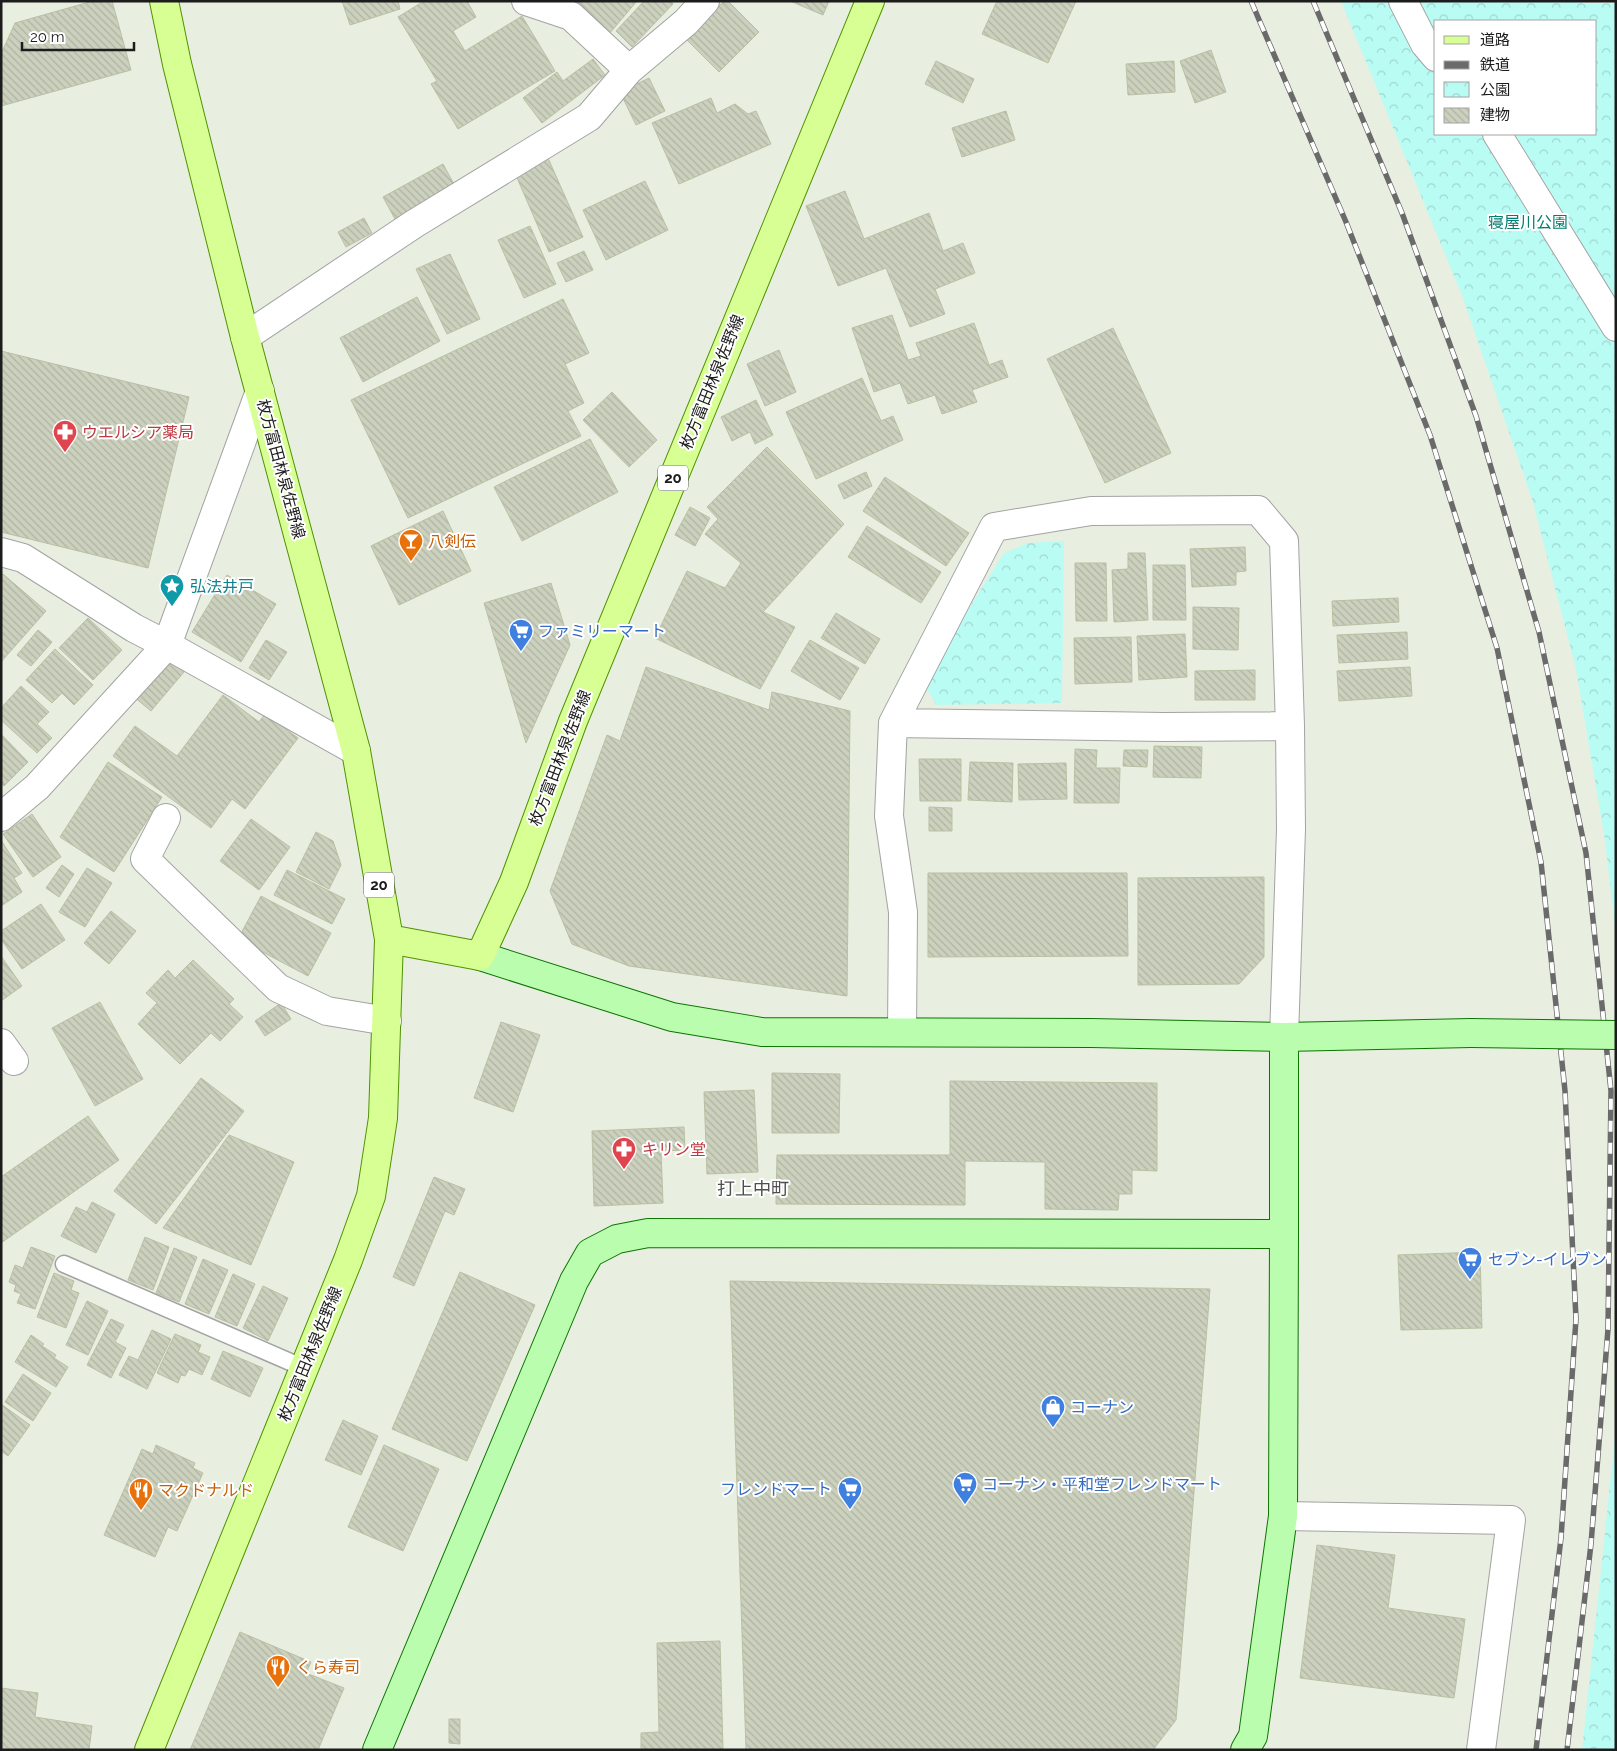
<svg xmlns="http://www.w3.org/2000/svg" width="1617" height="1751" viewBox="0 0 1617 1751" font-family="Raleway,'Noto Sans JP',sans-serif">
<defs>
<pattern id="park-crowns" width="20" height="18" patternUnits="userSpaceOnUse" patternTransform="scale(1.25)"><rect width="20" height="18" fill="#b9fcf4"/><path d="M2 6a3 3 0 1 1 6 0M12 15a3 3 0 1 1 6 0" fill="none" stroke="#9ed7d1"/></pattern>
<pattern id="building-back-hatch" width="6" height="6" patternUnits="userSpaceOnUse" patternTransform="scale(1.25)"><rect width="6" height="6" fill="#ccd1be"/><path d="M-1 5l2 2M0 0l6 6M5-1l2 2" fill="none" stroke="#afb3a3"/></pattern>
</defs>
<rect width="100%" height="100%" fill="#e8eee0"/>
<!-- park -->
<path fill="url(#park-crowns)" fill-rule="evenodd" d="M1341,1H1581L1583,4L1616,3V936L1605,840L1576,669L1533,502L1463,298ZM1436,21H1596V134H1436Z
M1064,541L1062,703L936,705L923,681L1004,553L1028,543Z
M1616,1428V1750H1582Z"/>
<!-- building -->
<path fill="url(#building-back-hatch)" stroke="#b9c0a2" d="M93,1H112L131,70L1,106V54L15,23Z
M342,1H398L400,9L350,25Z
M424,1H467L476,17L453,31L465,51L522,16L555,71L458,129L431,84L437,81L398,17Z
M570,1H637L609,34Z
M644,1H671L673,4L632,47L616,31Z
M724,1H728L759,32L719,72L686,39Z
M790,1H829L823,15Z
M997,1H1076L1048,63L982,34Z
M1211,50L1226,92L1195,103L1180,61Z
M593,59L605,75L542,123L523,98L557,72L563,81Z
M936,61L974,79L963,103L925,84Z
M1174,61L1175,92L1128,95L1126,64Z
M649,78L665,111L636,125L620,92Z
M711,98L717,113L735,104L748,114L756,111L771,144L679,184L652,123Z
M1006,111L1015,140L962,157L952,128Z
M548,158L583,237L549,252L515,173Z
M443,164L455,186L395,219L383,197Z
M645,181L668,230L606,260L583,210Z
M845,191L864,239L929,213L943,251L963,243L975,273L935,289L945,314L910,327L886,268L838,286L806,206Z
M364,218L372,233L346,247L338,232Z
M530,226L556,284L524,298L498,240Z
M584,251L593,270L566,282L557,263Z
M450,254L480,319L447,334L416,269Z
M417,297L440,341L363,382L340,338Z
M563,299L589,353L565,364L584,403L568,411L581,436L408,518L351,400Z
M892,315L908,360L921,356L916,343L974,323L989,365L1002,360L1008,377L972,390L977,402L942,414L935,395L908,404L900,383L874,392L852,328Z
M1113,328L1171,453L1105,483L1047,359Z
M779,350L796,392L765,406L747,364Z
M1,351L189,397L148,568L1,532Z
M862,378L881,421L893,416L903,440L816,479L786,412Z
M612,392L657,440L629,467L583,420Z
M756,400L773,435L755,444L750,432L732,441L721,417Z
M590,439L618,492L522,541L494,487Z
M767,447L844,524L763,612L795,627L760,689L655,638L687,571L725,588L741,563L705,534L718,519L707,507Z
M866,472L872,486L844,499L838,485Z
M885,477L969,533L946,566L863,511Z
M690,507L710,518L695,546L675,535Z
M443,511L471,571L399,605L371,546Z
M867,526L941,572L921,603L848,557Z
M1245,547L1246,571L1236,572V585L1192,587L1190,549Z
M1128,553H1145L1148,620L1114,622L1112,570L1128,569Z
M1075,563H1106L1107,621H1076Z
M1153,565H1185L1186,620H1153Z
M3,574L46,611L1,662V576Z
M227,575L276,604L241,662L192,632Z
M551,583L570,645L526,743L484,603Z
M1398,598L1399,622L1333,626L1332,601Z
M1193,607L1239,608L1238,650L1193,649Z
M836,613L880,639L865,664L821,638Z
M88,618L122,650L93,680L59,648Z
M38,630L52,642L31,666L17,655Z
M1407,632L1408,659L1339,663L1337,635Z
M1185,634L1187,677L1139,680L1137,636Z
M1131,637L1132,682L1075,684L1074,638Z
M266,640L287,652L269,680L249,668Z
M810,640L859,668L840,700L791,671Z
M55,649L93,685L74,705L62,693L52,703L26,680Z
M166,657L184,672L151,711L133,696Z
M646,667L769,710L772,692L850,711L847,996L629,966L572,944L550,891L607,735L620,741Z
M1410,667L1412,696L1339,701L1337,671Z
M1255,670V700H1195V671Z
M21,686L49,712L37,724L52,738L37,753L1,720V708Z
M223,695L259,722L265,714L298,738L245,809L232,799L211,828L113,756L135,726L177,756Z
M1,734L28,762L4,786L1,783Z
M1154,746L1202,747L1201,778L1153,777Z
M1075,749L1097,750L1096,768H1120L1119,803H1074Z
M1124,750H1148L1147,767L1123,766Z
M919,759H961V801H920Z
M108,762L162,797L114,872L60,837Z
M970,762L1013,763L1012,802L968,800Z
M1066,763L1067,799L1019,800L1018,764Z
M929,807L952,808V831H929Z
M32,814L61,857L33,877L3,834Z
M251,819L290,847L259,890L220,861Z
M316,832L333,841L341,865L329,889L296,872Z
M1,840L22,873L14,878L22,892L1,906Z
M62,865L74,874L59,897L46,888Z
M87,868L112,883L85,927L59,912Z
M287,870L345,899L332,924L274,895Z
M928,873H1127L1128,956L928,957Z
M1264,877V957L1239,984L1138,985V878Z
M261,896L331,933L308,976L238,939Z
M41,904L65,940L22,969L1,939V931Z
M111,911L136,931L109,964L84,943Z
M1,956L22,986L1,1001Z
M193,960L234,999L229,1004L243,1017L220,1041L211,1033L180,1064L138,1024L157,1003L146,993L168,970L175,978Z
M100,1002L143,1079L95,1106L52,1028Z
M281,1003L291,1019L265,1036L255,1021Z
M501,1022L540,1035L513,1112L474,1098Z
M772,1073L840,1074L839,1133H772Z
M201,1078L244,1111L156,1224L114,1191Z
M950,1081L1157,1083V1171L1132,1170V1194H1119L1118,1210L1045,1209V1162L965,1161V1205L776,1204L777,1155H950Z
M754,1090L758,1172L707,1174L704,1092Z
M88,1116L119,1160L1,1243V1177Z
M684,1127L685,1150L661,1151L663,1203L594,1206L592,1131Z
M229,1135L294,1162L251,1265L163,1228Z
M434,1177L465,1189L454,1215L445,1211L414,1286L393,1277Z
M92,1202L115,1214L96,1253L61,1236L76,1207L87,1212Z
M145,1237L169,1247L153,1290L128,1280Z
M31,1247L55,1256L35,1309L17,1303L21,1294L14,1291L16,1285L9,1282L15,1265L23,1268Z
M174,1248L197,1257L179,1302L156,1293Z
M1480,1252L1482,1328L1401,1330L1398,1255Z
M203,1259L228,1270L209,1314L185,1304Z
M460,1272L535,1305L467,1461L392,1429Z
M54,1273L74,1281L71,1290L79,1293L66,1328L37,1317Z
M233,1274L255,1284L237,1326L215,1317Z
M730,1281L1210,1289L1176,1720L1153,1750H746Z
M263,1286L288,1298L268,1341L243,1328Z
M87,1301L108,1311L88,1355L66,1345Z
M111,1319L124,1325L115,1342L126,1348L111,1378L87,1365Z
M152,1330L171,1339L147,1389L119,1375L129,1356L138,1360Z
M175,1334L201,1345L198,1352L210,1357L202,1375L189,1369L185,1376L181,1375L178,1383L157,1373Z
M31,1335L44,1344L42,1346L56,1355L54,1358L68,1367L56,1387L15,1362Z
M223,1351L263,1368L250,1397L211,1379Z
M23,1374L51,1393L33,1421L5,1402Z
M1,1404L30,1425L8,1456L1,1451Z
M343,1420L378,1436L361,1475L325,1460Z
M156,1445L195,1463L193,1468L203,1473L177,1531L168,1527L155,1557L104,1535L142,1449L153,1454Z
M384,1445L439,1469L403,1551L348,1527Z
M1317,1545L1395,1555L1388,1608L1465,1619L1454,1698L1300,1678Z
M240,1632L311,1662L306,1673L344,1688L318,1750H190Z
M720,1641L723,1750H641V1733L659,1732L657,1643Z
M1,1688L38,1693L35,1717L92,1726L89,1750H1Z
M449,1719H460V1744L449,1743Z"/>
<g fill="none" stroke-linecap="round" stroke-linejoin="round">
<defs>
<path id="lane" d="M64,1264L304,1368"/>
<path id="street" d="M526,1L571,16L629,70
M1403,1L1425,44L1436,57
M1497,134L1616,327
M245,337L414,224L589,117L629,70L686,22L705,1
M1,552L23,558L134,628L167,645L356,751
M893,723L889,816L903,912L902,1032
M1,817L37,787L167,645L260,391
M166,818L145,859L278,988L327,1011L387,1021
M1284,1037L1291,829L1290,726L1284,541L1258,510L1091,511L994,527L893,723L1164,727L1290,726
M1,1043L14,1061
M1283,1516L1511,1520L1481,1750"/>
<path id="secondary" d="M480,956L672,1017L762,1032L1091,1033L1284,1037L1471,1033
M377,1750L574,1281L590,1253L617,1239L648,1233L1284,1234V1037
M1245,1750L1253,1736L1283,1516L1284,1234"/>
<path id="primary" d="M389,939L480,956L514,882L573,721L870,1
M149,1750L348,1260L371,1196L383,1118L389,939L356,751L245,337L177,64L164,1"/>
</defs>
<!-- lane casing -->
<use href="#lane" stroke="#a3a3a3" stroke-width="19"/>
<!-- street casing -->
<use href="#street" stroke="#a3a3a3" stroke-width="30"/>
<!-- secondary casing -->
<use href="#secondary" stroke="#0b7500" stroke-width="30"/>
<!-- primary casing -->
<use href="#primary" stroke="#4f9300" stroke-width="30"/>
<!-- lane -->
<use href="#lane" stroke="#fff" stroke-width="16"/>
<!-- street -->
<use href="#street" stroke="#fff" stroke-width="28"/>
<!-- secondary -->
<use href="#secondary" stroke="#bbfdaf" stroke-width="28"/>
<!-- primary -->
<use href="#primary" stroke="#d8ff94" stroke-width="28"/>
<defs>
<path id="rail" d="M1251,1L1346,222L1430,435L1497,648L1541,862L1565,1091L1576,1319L1561,1538L1536,1750
M1313,1L1402,213L1476,416L1539,632L1586,853L1611,1091L1608,1329L1591,1544L1567,1750"/>
</defs>
<!-- rail casing -->
<use href="#rail" stroke="#6a6a6a" stroke-width="5.5"/>
<!-- rail -->
<use href="#rail" stroke="#fff" stroke-width="4" stroke-dasharray="11" stroke-linecap="butt"/>
<defs>
<path id="secondary-bridge" d="M1471,1033L1616,1035"/>
</defs>
<!-- secondary-bridge casing -->
<use href="#secondary-bridge" stroke="#0b7500" stroke-width="30" stroke-linecap="butt"/>
<!-- secondary-bridge -->
<use href="#secondary-bridge" stroke="#bbfdaf" stroke-width="28"/>
</g>
<!-- icons -->
<defs>
<symbol id="pharmacy-pin" viewBox="-11 -11 22 30"><path d="M0 17L-7.5 6A9.5 9.5 0 1 1 7.5 6Z" fill="#e0444e" stroke="#fff"/><path d="M-2-6h4v4h4v4h-4v4h-4v-4h-4v-4h4Z" fill="#fff"/></symbol>
<symbol id="bar-pin" viewBox="-11 -11 22 30"><path d="M0 17L-7.5 6A9.5 9.5 0 1 1 7.5 6Z" fill="#e8710a" stroke="#fff"/><path d="M-6-5H6L.8 .8V4.5H3.5V6h-7V4.5H-.8V.8Z" fill="#fff"/></symbol>
<symbol id="sight-pin" viewBox="-11 -11 22 30"><path d="M0 17L-7.5 6A9.5 9.5 0 1 1 7.5 6Z" fill="#0f9aa8" stroke="#fff"/><path d="M0-6L1.8-2.2L6-1.7L2.9 1.2L3.7 5.4L0 3.3L-3.7 5.4L-2.9 1.2L-6-1.7L-1.8-2.2Z" fill="#fff"/></symbol>
<symbol id="supermarket-pin" viewBox="-11 -11 22 30"><path d="M0 17L-7.5 6A9.5 9.5 0 1 1 7.5 6Z" fill="#3f7fe0" stroke="#fff"/><path d="M-6-5.5h2.5l.6 2H6L4.5 2H-2.5L-4.4-4H-6ZM-1.5 3.2a1.3 1.3 0 1 0 .1 0ZM3 3.2a1.3 1.3 0 1 0 .1 0Z" fill="#fff"/></symbol>
<symbol id="shop-pin" viewBox="-11 -11 22 30"><path d="M0 17L-7.5 6A9.5 9.5 0 1 1 7.5 6Z" fill="#3f7fe0" stroke="#fff"/><path d="M-5-2.5h2.3a2.7 3.5 0 0 1 5.4 0H5L5.5 6h-11ZM-1.5-2.5h3a1.5 2.3 0 0 0-3 0Z" fill="#fff"/></symbol>
<symbol id="restaurant-pin" viewBox="-11 -11 22 30"><path d="M0 17L-7.5 6A9.5 9.5 0 1 1 7.5 6Z" fill="#e8710a" stroke="#fff"/><path d="M-5-6h1v4h1v-4h1v4h1v-4h1v5L-1.5 .5V6h-2V.5L-5-1ZM5-6V6H3V1.5H1.5Q1.5-4 5-6Z" fill="#fff"/></symbol>
</defs>
<g fill-rule="evenodd">
<use href="#pharmacy-pin" x="51" y="418" width="28" height="38"/>
<use href="#bar-pin" x="397" y="527" width="28" height="38"/>
<use href="#sight-pin" x="158" y="572" width="28" height="38"/>
<use href="#supermarket-pin" x="507" y="617" width="28" height="38"/>
<use href="#pharmacy-pin" x="610" y="1135" width="28" height="38"/>
<use href="#supermarket-pin" x="1456" y="1245" width="28" height="38"/>
<use href="#shop-pin" x="1039" y="1393" width="28" height="38"/>
<use href="#supermarket-pin" x="951" y="1470" width="28" height="38"/>
<use href="#supermarket-pin" x="836" y="1475" width="28" height="38"/>
<use href="#restaurant-pin" x="127" y="1476" width="28" height="38"/>
<use href="#restaurant-pin" x="264" y="1653" width="28" height="38"/>
</g>
<g text-anchor="middle" dominant-baseline="central" stroke-width="4" stroke-linejoin="round" paint-order="stroke">
<!-- shield labels -->
<g fill="#fff" stroke="#606060" stroke-width="1">
<rect x="658" y="465.5" width="30" height="25" rx="4"/>
<rect x="364" y="872.5" width="30" height="25" rx="4"/>
</g>
<g font-size="15" font-weight="bold" fill="#1c1c1c">
<text x="673" y="478">20</text>
<text x="379" y="885">20</text>
</g>
<!-- park labels -->
<g font-size="16" fill="#057e6f" stroke="#fff">
<text x="1528" y="222">寝屋川公園</text>
</g>
<!-- street labels -->
<g font-size="16" fill="#1c1c1c" stroke="#fff">
<text transform="translate(712 382) rotate(-68)">枚方富田林泉佐野線</text>
<text transform="translate(281 469) rotate(75)">枚方富田林泉佐野線</text>
<text transform="translate(560 758) rotate(-69)">枚方富田林泉佐野線</text>
<text transform="translate(310 1354) rotate(-68)">枚方富田林泉佐野線</text>
</g>
<!-- health labels -->
<g font-size="16" fill="#be3a42" stroke="#fff" text-anchor="start">
<text x="82" y="432">ウエルシア薬局</text>
<text x="642" y="1149">キリン堂</text>
</g>
<!-- food labels -->
<g font-size="16" fill="#c56008" stroke="#fff" text-anchor="start">
<text x="428" y="541">八剣伝</text>
<text x="158" y="1490">マクドナルド</text>
<text x="296" y="1667">くら寿司</text>
</g>
<!-- culture labels -->
<g font-size="16" fill="#0d838f" stroke="#fff" text-anchor="start">
<text x="190" y="586">弘法井戸</text>
</g>
<!-- shop labels -->
<g font-size="16" fill="#366cbe" stroke="#fff" text-anchor="start">
<text x="538" y="631">ファミリーマート</text>
<text x="1488" y="1259">セブン-イレブン</text>
<text x="1070" y="1407">コーナン</text>
<text x="982" y="1484">コーナン・平和堂フレンドマート</text>
<text x="832" y="1489" text-anchor="end">フレンドマート</text>
</g>
<!-- neighbourhood labels -->
<g font-size="18" fill="#4f4f4f" stroke="#fff">
<text x="753" y="1188">打上中町</text>
</g>
</g>
<!-- border -->
<rect width="1617" height="1751" fill="none" stroke="#1c1c1c" stroke-width="5"/>
<!-- legend -->
<rect x="1434" y="20" width="162" height="115" fill="#ffffff" stroke="#a4a4a4"/>
<rect x="1444" y="36" width="25" height="8" fill="#d8ff94" stroke="#a4a4a4"/>
<text x="1480" y="45" font-size="15" fill="#1c1c1c">道路</text>
<rect x="1444" y="61" width="25" height="8" fill="#6a6a6a" stroke="#a4a4a4"/>
<text x="1480" y="70" font-size="15" fill="#1c1c1c">鉄道</text>
<rect x="1444" y="82" width="25" height="15" fill="url(#park-crowns)" stroke="#a4a4a4"/>
<text x="1480" y="95" font-size="15" fill="#1c1c1c">公園</text>
<rect x="1444" y="108" width="25" height="15" fill="url(#building-back-hatch)" stroke="#a4a4a4"/>
<text x="1480" y="120" font-size="15" fill="#1c1c1c">建物</text>
<!-- scale -->
<path d="M22 42v8h112v-8" fill="none" stroke="#1c1c1c" stroke-width="2.5"/>
<text x="30" y="42" font-size="15" fill="#1c1c1c" stroke="#ffffff" stroke-width="4" paint-order="stroke">20 m</text>
</svg>
